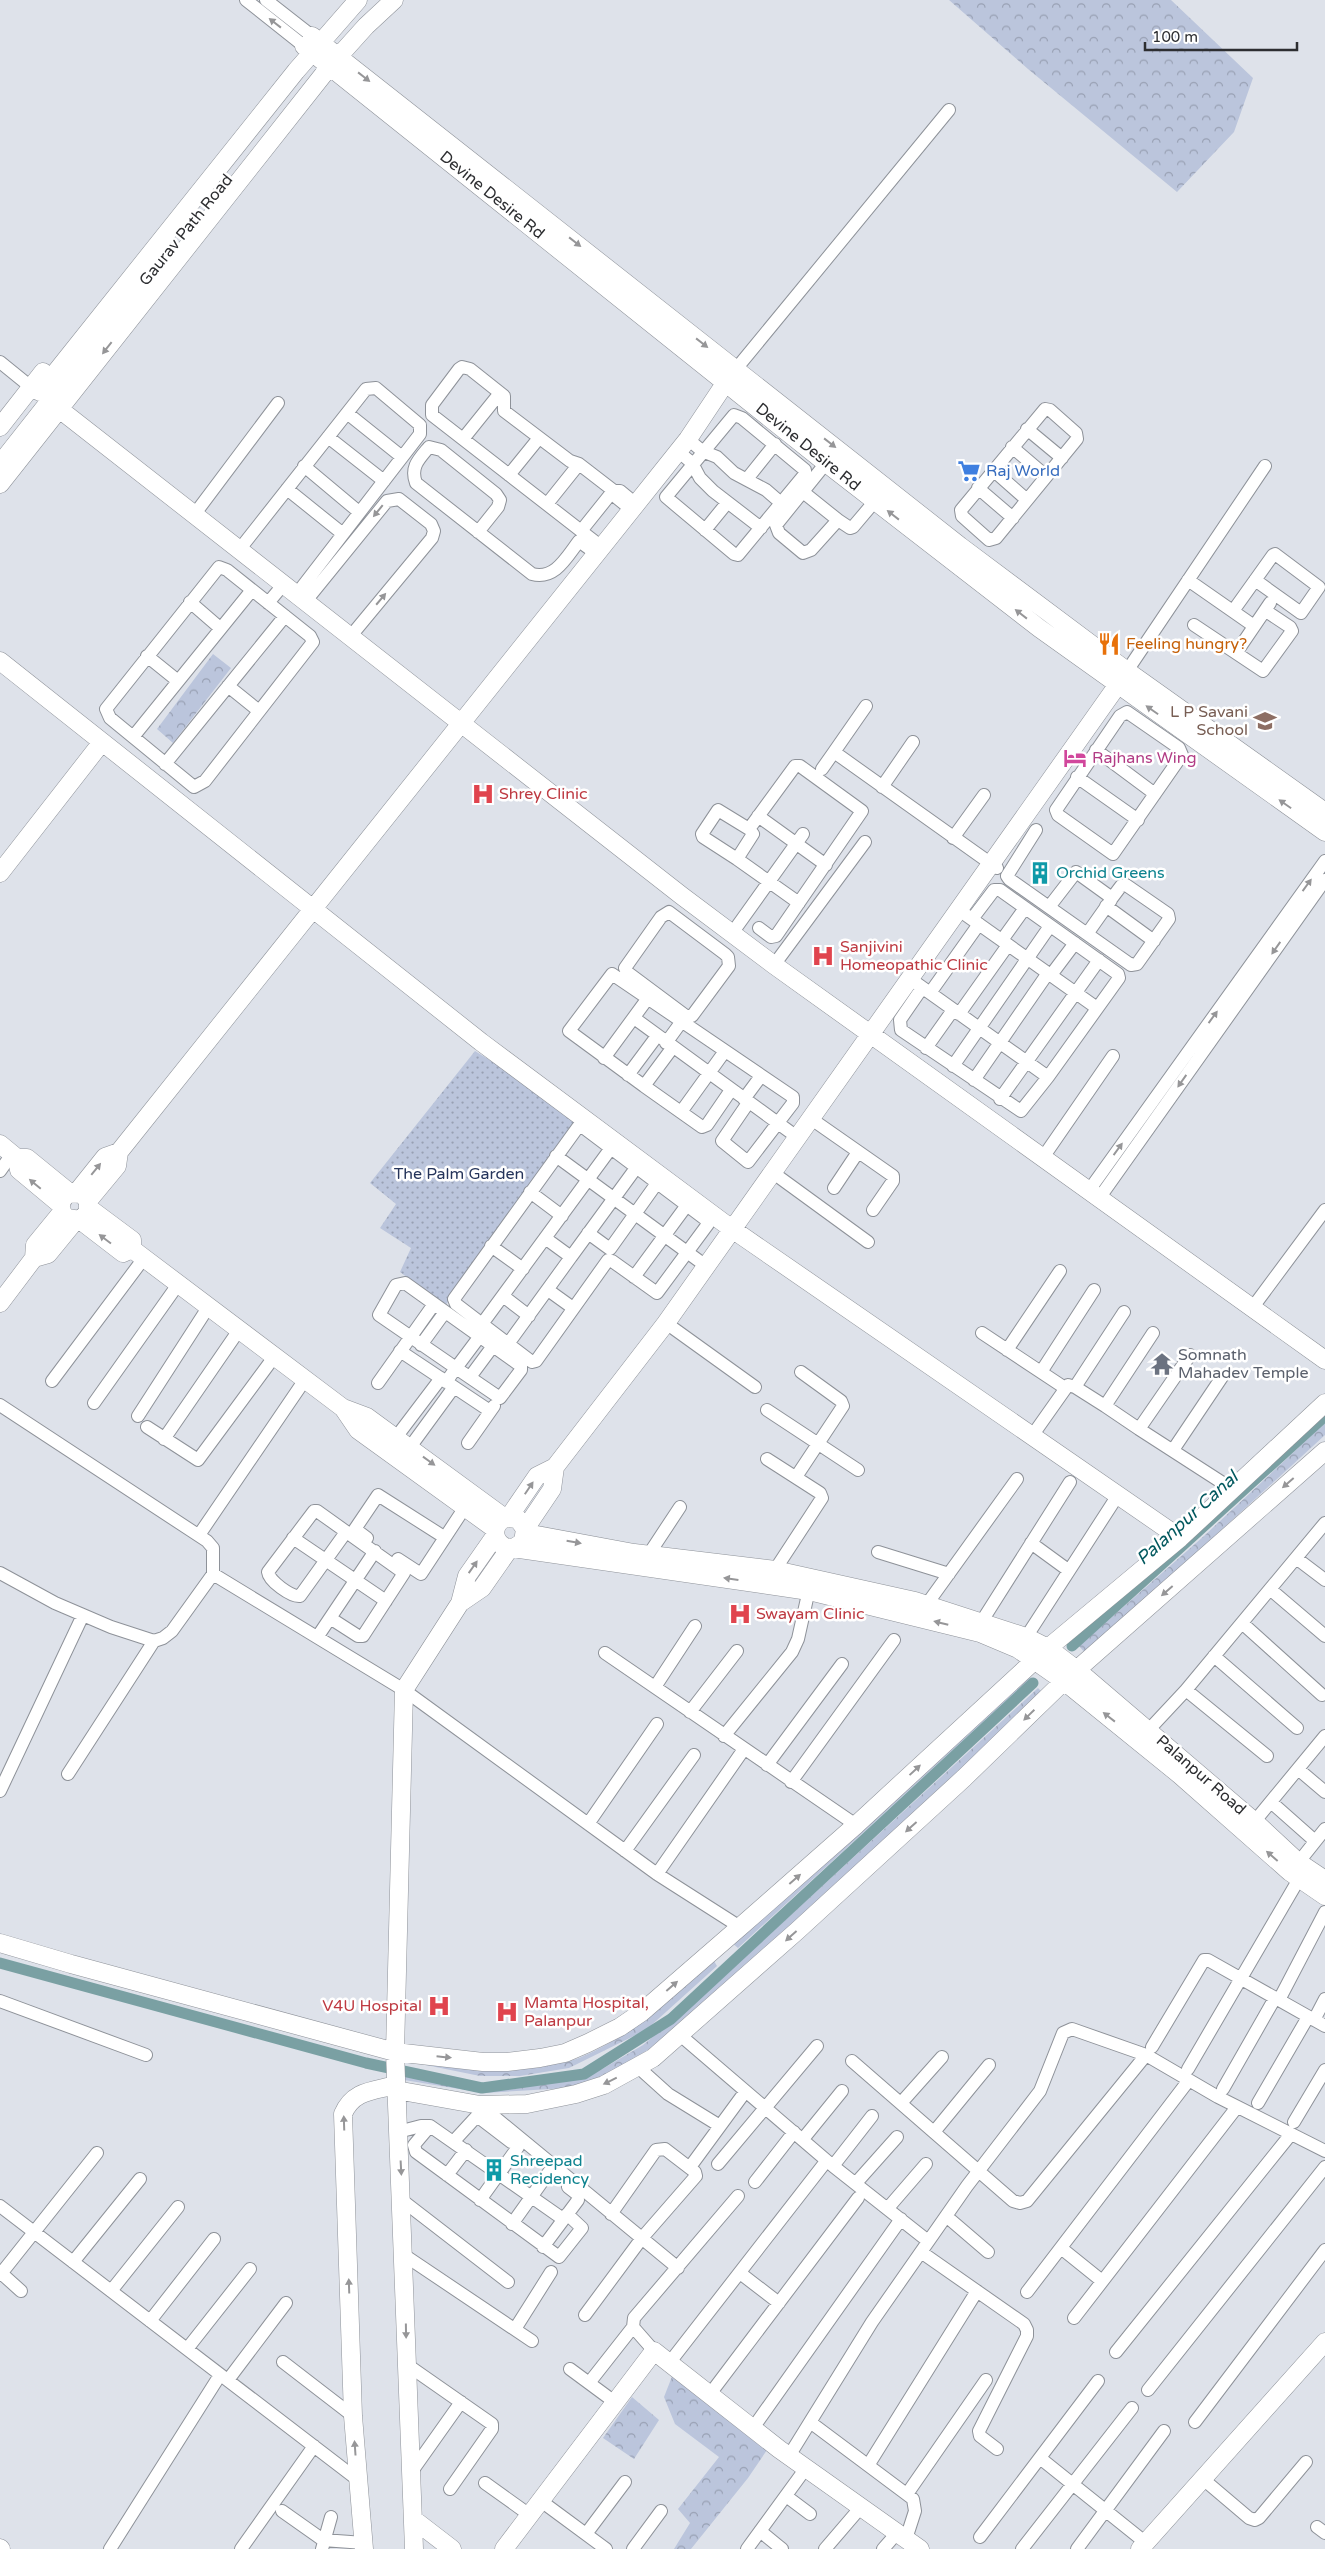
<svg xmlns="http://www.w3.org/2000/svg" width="1325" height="2549" viewBox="0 0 1325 2549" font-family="'Varela Round',sans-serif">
<defs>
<pattern id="green-dots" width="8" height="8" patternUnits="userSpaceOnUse" patternTransform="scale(1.25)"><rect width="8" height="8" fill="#bbc5dc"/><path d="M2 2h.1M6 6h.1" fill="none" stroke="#98a0b3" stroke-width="1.8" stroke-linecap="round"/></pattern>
<pattern id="forest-crowns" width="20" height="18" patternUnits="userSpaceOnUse" patternTransform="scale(1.25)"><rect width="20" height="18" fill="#bbc5dc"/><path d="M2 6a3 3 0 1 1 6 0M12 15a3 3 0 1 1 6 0" fill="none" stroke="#98a0b3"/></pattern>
</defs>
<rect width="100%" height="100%" fill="#dee2ea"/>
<!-- green -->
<path fill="url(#green-dots)" d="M475,1051L580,1116L445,1306L400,1272L411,1248L380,1228L396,1204L370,1183Z"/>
<!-- forest -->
<path fill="url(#forest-crowns)" d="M949,0H1171L1253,78L1234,132L1177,192L1028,69Z
M213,654L231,668L173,743L157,729Z
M1325,1423V1435L1086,1654L1079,1646L1204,1536Z
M1026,1674L1031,1678L738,1948L731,1942Z
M1038,1688L1043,1693L768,1946L653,2047L607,2074L568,2088L484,2093L404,2080L403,2075L484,2090L580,2078L604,2068L643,2045L710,1989Z
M714,1961L717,1966L646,2030L569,2068L520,2076H480L416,2063C458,2064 542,2072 579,2058C630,2037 673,1997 714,1961Z
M673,2374L767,2450L748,2478L691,2549H674L690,2523L678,2509L719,2457L675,2424L664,2397Z
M632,2397L659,2420L634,2459L603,2438Z"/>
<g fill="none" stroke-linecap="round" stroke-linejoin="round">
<!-- canal -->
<path stroke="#7aa0a3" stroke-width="11" d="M1072,1646L1325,1416
M0,1963L366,2063L482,2088L584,2074L671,2019L1033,1683"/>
<defs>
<path id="street" d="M246,0L304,46
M266,0L312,36
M0,362L37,392
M736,369L949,110
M1045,409L1050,410L1076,433L1077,439L996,538L989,540L962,516L961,510Z
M347,413L402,457
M734,415L742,418L805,470V474L738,555L734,554L666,497Z
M1027,429L1062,458
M328,437L384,481
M463,439L500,393
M688,439L702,451L717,457L734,473L766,490L781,503
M1012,447L1046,476
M679,452L692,463L700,478L713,491L761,528
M826,463L776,525L779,533L803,553L811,550L838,520L850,528L853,527L875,501
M304,466L359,512
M993,470L1027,500
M509,475L539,438
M747,479L775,444
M978,488L1013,518
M287,489L343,534
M803,492L838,520
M547,504L579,464
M633,511L616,497L614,491H620L637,505
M194,515L278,403
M705,530L727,503
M581,531L613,491
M478,532L498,507L500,500L496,494L441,450L429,447C419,459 410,467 416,483L532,574C555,580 566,558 579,541L598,555
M603,548L432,415V405L459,369L462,367L470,369L504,396V411L570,461L579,464L614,491
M239,550L366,389L376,388L420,425V434L296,595
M219,567L227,570L310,636L313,642L205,781L194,787L110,718L106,709Z
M1188,580L1254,626
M190,602L220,628
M305,602L387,501L399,499L431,524L434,531L432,538L350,637
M268,603L283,585
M1233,611L1273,555L1275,554L1319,587L1301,613L1255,580
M1194,625L1263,671L1292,631L1290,627L1266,611
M1236,653L1270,603
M147,656L178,681
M1127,671L1265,466
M228,686L259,711
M866,706L834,752L997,868
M1127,712L1179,748L1182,755L1113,854L1058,815L1056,810L1120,716Z
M133,737L252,590
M1096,750L1155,794
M165,764L285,616
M822,769L834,752
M1077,777L1138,820
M882,787L913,742
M758,816L826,865
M749,829L753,834L737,859L799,903
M1036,830L1007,876L1009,879L1131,965L1137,964L1169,919L1168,914L1126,885L1121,886L1112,898L1076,872L1049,907
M953,838L984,795
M737,859L703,837L702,834L718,810L749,829L795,766H800L862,811L776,936L771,937L759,928
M1106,906L1154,941
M669,912L725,954L728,957L729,966L692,1016H686L627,972L625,968L661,917Z
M966,915L1097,1008
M733,932L803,834
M1087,934L1111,900
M1002,940L1025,908
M774,965L865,842
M1051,975L1075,943
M916,983L1048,1077
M922,988L900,1020L901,1030L1021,1111L1048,1077L1119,978L1118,974L1000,890H994L972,919
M930,993L979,924
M959,1014L1008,945
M634,1018L797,1137
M666,1043L682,1021
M673,1047L644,1086L702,1127L707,1125L731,1090
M926,1048L953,1010
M604,1058L648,998
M953,1066L1050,926
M628,1075L657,1036
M974,1080L1048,973
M644,1086L569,1031L612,974L793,1097V1103L748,1162L722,1141L748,1103
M744,1099L761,1076
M1000,1099L1099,960
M681,1112L725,1051
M810,1118L893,1176V1181L873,1210
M578,1127L584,1128L705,1219L708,1224L657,1293L612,1261L608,1260L536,1361L532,1362L456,1304L454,1299Z
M556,1156L706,1266
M1044,1156L1113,1056
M0,1171L12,1154
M772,1172L868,1242
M834,1188L858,1152
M1090,1189L1325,861
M530,1192L562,1216
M1100,1197L1325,880
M588,1233L610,1249L657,1183
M545,1238L571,1257L636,1168
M491,1246L523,1269
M634,1277L687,1205
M548,1290L573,1308
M503,1296L529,1316
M1253,1307L1325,1210
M666,1323L755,1387
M482,1324L614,1144
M982,1333L1065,1388
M508,1344L571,1257
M421,1345L445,1312
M1007,1350L1060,1271
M400,1351L490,1411
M1190,1355L1139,1429L1232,1489
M1041,1372L1094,1290
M470,1377L493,1346
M52,1381L144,1258
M446,1382L456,1368L379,1315L396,1285L405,1283L521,1366V1370L500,1398L456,1368L480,1336
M378,1383L434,1304
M1075,1387L1124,1312
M94,1403L179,1283
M0,1405L207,1541L213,1548V1574
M1105,1406L1139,1429
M767,1410L858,1470
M138,1416L209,1306
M147,1427L198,1460L274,1357
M1032,1436L1068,1385L1075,1387L1105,1406L1153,1333
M164,1439L239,1330
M468,1443L494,1406
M391,1444L441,1378
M1173,1450L1222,1377
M405,1454L454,1387
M767,1459L820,1493L822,1498L771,1576
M796,1477L843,1406L841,1401L801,1372
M199,1535L304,1381
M293,1538L386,1601
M367,1538L355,1529L378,1495L444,1537
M1031,1543L1068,1570
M878,1552L949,1574
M649,1554L680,1507
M1296,1558L1325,1580
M398,1559L421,1574L469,1501
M0,1573L55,1603L111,1627L154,1641L163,1638L172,1631L213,1574L404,1690L657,1874L740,1927
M1270,1589L1325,1636
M922,1611L1017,1479
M330,1618L358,1636H363L404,1573L317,1511H314L268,1572C269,1581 291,1597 300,1596L346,1532
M982,1621L1070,1482
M1242,1623L1322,1695
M318,1636L375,1551
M1023,1642L1118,1495
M605,1653L856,1825
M1214,1656L1297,1728
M655,1687L695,1626
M1186,1690L1267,1756
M690,1712L737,1651
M724,1736L792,1652L798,1639L810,1585
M1143,1736L1186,1690L1325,1523
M767,1765L842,1664
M1298,1769L1325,1792
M68,1774L154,1641
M791,1782L894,1640
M0,1791L83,1615
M1271,1802L1315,1841
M588,1824L657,1724
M1250,1827L1325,1736
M625,1851L694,1755
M1294,1868L1325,1829
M657,1874L744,1749
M1279,2000L1325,1912
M0,2001L146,2055
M1314,2020L1325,1999
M680,2035L833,2166L928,2241
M1152,2047L1204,1960H1208L1325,2026
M852,2061L1013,2201L1020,2203L1027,2201L1146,2055
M638,2067L668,2094L720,2126
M1188,2069L1303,1872
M1223,2089L1275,1998
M901,2103L942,2057
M1258,2103L1308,2017
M480,2105L678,2268
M1294,2122L1325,2070
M430,2126L414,2145L416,2152L559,2257L582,2228L567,2214
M398,2132L421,2126H430L563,2219
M934,2132L989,2065
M803,2139L842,2091
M454,2141L477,2116L511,2142
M718,2164L817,2046
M833,2166L872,2116
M690,2167L745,2092
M447,2175L466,2150
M755,2182L794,2132
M856,2183L897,2137
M480,2200L518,2147
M403,2201L508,2282
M0,2206L358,2480
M888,2208L926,2164
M946,2216L988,2252
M512,2224L549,2172
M543,2247L578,2200L577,2194L568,2187
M1061,2248L1102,2281
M921,2252L1024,2324L1027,2330V2336L979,2431L980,2436L997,2449
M404,2255L532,2341
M73,2262L140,2179
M1,2273L21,2291
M740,2273L779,2303
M0,2275L97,2153
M111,2291L178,2207
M1027,2292L1189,2080
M585,2315L642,2238L696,2176L695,2172L665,2149L656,2150L611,2214
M1074,2318L1237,2107
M150,2321L214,2239
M515,2329L551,2272
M187,2349L250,2269
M654,2351L633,2327L634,2318L738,2196
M1116,2352L1291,2134
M283,2362L353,2416
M670,2362L824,2164
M406,2364L492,2424V2429L450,2489
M570,2369L616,2403
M228,2380L286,2303
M589,2383L633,2327
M1148,2390L1325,2167
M710,2394L858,2198
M810,2422L913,2499L915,2511L906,2539
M1195,2422L1325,2250
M753,2428L901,2219
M789,2456L872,2322L967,2186L1040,2091L1063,2033L1072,2029L1146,2055L1218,2097L1325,2151
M1040,2458L1146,2543
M869,2464L977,2291
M410,2474L461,2402
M1203,2479L1249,2518L1255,2520L1259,2518L1306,2462
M485,2483L531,2516
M907,2494L986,2380
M786,2496L810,2514
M541,2501L606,2549
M282,2511L323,2540L364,2543
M1317,2527L1325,2533
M760,2531L782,2549
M586,2534L625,2482
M980,2537L1098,2381
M110,2549L220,2375
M241,2549L314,2446
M322,2549L331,2517
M633,2549L661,2511
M747,2549L806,2468
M825,2549L861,2507
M883,2549L897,2533
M1022,2549L1132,2408
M1077,2549L1164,2431"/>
<path id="secondary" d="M312,36L960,546L1127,671L1325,812
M304,46L826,463L1039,628L1325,832
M40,392L296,71L358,0
M49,401L682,896L774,965L1325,1360
M0,427L43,372
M0,464L142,284
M0,484L330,66L366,26L394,0
M0,661L481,1042L732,1229L1180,1538
M0,873L102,742
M0,1144L17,1158H27L70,1193
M17,1158L19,1170L61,1205
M77,1192L105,1157L119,1152
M88,1201L117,1166L119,1152L688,439L732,373
M89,1208L132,1240V1249
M80,1220L88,1212V1201L82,1194L70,1193C59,1199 58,1210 67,1218L80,1220L123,1253L132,1249
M132,1249L343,1408L367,1417L505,1518
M34,1258L48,1254L75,1221
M0,1303L34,1258L35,1245L62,1212
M343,1408L358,1430L495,1529
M509,1517L537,1476L555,1467L666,1323L1124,676
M525,1529L552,1489L555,1467
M526,1533L634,1553L775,1570L915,1601L1026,1637L1048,1648L1077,1670L1255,1822L1298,1862L1325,1880
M515,1547L523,1542L525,1529L518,1519L505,1518C492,1525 492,1540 505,1547L809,1591L980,1633L1018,1649L1064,1681L1180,1775L1290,1872L1325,1896
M460,1603L482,1588L510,1548
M0,1943L71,1964L395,2052L483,2062H507L540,2058L565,2053L588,2043L620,2027L642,2012L740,1927L856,1825L1048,1648L1180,1538L1325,1403
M396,2090L480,2105L527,2104L576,2094L604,2085L653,2058L797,1931L964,1778L1064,1681L1325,1451
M413,2519L452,2549
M0,2548L1,2549
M364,2549L353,2416L343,2114C353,2090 374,2091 396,2085
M414,2549L395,2052L404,1690L460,1603L467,1576L495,1536
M504,2549L654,2351L779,2449L920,2549
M1140,2549L1325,2342"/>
</defs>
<!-- street casing -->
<use href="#street" stroke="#8e9299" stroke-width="14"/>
<!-- secondary casing -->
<use href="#secondary" stroke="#8e9299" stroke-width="19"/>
<!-- street -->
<use href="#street" stroke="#fff" stroke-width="12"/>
<!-- secondary -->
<use href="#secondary" stroke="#fff" stroke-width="18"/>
</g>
<!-- one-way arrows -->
<defs><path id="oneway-solid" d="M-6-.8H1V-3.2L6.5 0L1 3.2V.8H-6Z" transform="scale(1.25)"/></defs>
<g fill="#969698">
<use href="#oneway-solid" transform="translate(275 23) rotate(-142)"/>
<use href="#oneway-solid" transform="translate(364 77) rotate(38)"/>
<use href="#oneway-solid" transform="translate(575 242) rotate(38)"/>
<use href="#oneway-solid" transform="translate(702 343) rotate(38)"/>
<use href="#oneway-solid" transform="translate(107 348) rotate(128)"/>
<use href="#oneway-solid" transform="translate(830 443) rotate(38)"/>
<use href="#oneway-solid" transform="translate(378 511) rotate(129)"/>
<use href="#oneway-solid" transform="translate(893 515) rotate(-142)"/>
<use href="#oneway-solid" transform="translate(381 599) rotate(-50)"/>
<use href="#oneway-solid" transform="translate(1021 614) rotate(-142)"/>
<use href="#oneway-solid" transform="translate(1152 710) rotate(-145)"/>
<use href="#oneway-solid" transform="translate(1285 804) rotate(-145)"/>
<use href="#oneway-solid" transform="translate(1307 885) rotate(-54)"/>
<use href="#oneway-solid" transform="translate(1276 948) rotate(125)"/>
<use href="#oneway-solid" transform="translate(1213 1017) rotate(-54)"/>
<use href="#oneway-solid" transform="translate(1182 1081) rotate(125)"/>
<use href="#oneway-solid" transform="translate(1118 1149) rotate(-54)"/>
<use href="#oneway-solid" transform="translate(96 1169) rotate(-51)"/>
<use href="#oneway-solid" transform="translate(35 1184) rotate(-140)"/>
<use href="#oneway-solid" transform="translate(105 1239) rotate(-143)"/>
<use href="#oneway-solid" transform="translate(429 1461) rotate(36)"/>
<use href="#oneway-solid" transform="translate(1288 1483) rotate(139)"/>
<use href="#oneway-solid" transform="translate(529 1488) rotate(-56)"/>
<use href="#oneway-solid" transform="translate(574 1542) rotate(10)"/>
<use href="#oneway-solid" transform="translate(473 1567) rotate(-55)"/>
<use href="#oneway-solid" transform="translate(731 1579) rotate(-172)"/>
<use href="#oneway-solid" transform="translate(1167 1591) rotate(139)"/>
<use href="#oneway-solid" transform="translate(941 1623) rotate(-166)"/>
<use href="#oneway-solid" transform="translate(1029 1715) rotate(136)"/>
<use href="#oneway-solid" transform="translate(1109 1717) rotate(-142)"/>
<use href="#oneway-solid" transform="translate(915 1770) rotate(-43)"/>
<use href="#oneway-solid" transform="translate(911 1827) rotate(138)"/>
<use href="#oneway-solid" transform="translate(1272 1856) rotate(-139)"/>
<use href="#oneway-solid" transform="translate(795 1879) rotate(-41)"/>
<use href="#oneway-solid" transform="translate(791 1936) rotate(138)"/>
<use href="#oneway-solid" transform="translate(672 1986) rotate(-41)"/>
<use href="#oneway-solid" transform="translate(444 2057) rotate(6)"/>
<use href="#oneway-solid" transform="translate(610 2081) rotate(154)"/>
<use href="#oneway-solid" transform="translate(344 2123) rotate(-92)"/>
<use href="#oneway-solid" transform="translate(401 2168) rotate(87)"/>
<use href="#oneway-solid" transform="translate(349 2286) rotate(-92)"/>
<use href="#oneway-solid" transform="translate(406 2331) rotate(89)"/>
<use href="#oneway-solid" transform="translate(355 2448) rotate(-94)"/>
</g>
<!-- icons -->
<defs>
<symbol id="supermarket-bare" viewBox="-9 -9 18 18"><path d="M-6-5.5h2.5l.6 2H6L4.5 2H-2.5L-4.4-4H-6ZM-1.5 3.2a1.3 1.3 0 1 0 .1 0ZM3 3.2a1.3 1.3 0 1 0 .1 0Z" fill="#3f7fe0" stroke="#fff" stroke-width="2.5" paint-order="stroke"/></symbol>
<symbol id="restaurant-bare" viewBox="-9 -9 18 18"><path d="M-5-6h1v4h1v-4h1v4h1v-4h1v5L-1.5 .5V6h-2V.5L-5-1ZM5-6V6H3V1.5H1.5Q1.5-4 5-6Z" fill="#e8710a" stroke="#fff" stroke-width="2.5" paint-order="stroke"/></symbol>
<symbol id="school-bare" viewBox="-9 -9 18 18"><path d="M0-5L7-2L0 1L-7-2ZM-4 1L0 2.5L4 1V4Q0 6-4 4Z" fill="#8d6e63" stroke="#fff" stroke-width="2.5" paint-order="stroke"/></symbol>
<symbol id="hotel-bare" viewBox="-9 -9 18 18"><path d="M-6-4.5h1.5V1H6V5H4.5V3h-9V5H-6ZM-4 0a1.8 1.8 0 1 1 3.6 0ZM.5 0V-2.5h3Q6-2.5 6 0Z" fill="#d1479c" stroke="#fff" stroke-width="2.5" paint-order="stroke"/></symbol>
<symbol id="hospital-bare" viewBox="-9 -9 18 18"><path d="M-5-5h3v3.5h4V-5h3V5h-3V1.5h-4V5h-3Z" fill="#e0444e" stroke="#fff" stroke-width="2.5" paint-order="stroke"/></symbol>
<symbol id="building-bare" viewBox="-9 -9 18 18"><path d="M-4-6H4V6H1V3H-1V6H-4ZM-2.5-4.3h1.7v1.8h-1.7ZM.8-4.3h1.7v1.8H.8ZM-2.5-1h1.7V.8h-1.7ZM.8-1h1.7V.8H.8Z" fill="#0f9aa8" stroke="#fff" stroke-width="2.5" paint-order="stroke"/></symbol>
<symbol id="temple-bare" viewBox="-9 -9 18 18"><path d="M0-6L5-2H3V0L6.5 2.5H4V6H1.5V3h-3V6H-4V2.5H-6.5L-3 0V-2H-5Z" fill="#6b7280" stroke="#fff" stroke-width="2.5" paint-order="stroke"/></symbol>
</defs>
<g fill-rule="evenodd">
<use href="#supermarket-bare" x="953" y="455" width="32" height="32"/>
<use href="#restaurant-bare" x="1093" y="628" width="32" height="32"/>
<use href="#school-bare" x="1249" y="705" width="32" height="32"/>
<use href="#hotel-bare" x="1059" y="742" width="32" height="32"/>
<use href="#hospital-bare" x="467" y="778" width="32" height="32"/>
<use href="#building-bare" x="1024" y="857" width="32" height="32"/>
<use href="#hospital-bare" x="807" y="940" width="32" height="32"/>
<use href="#temple-bare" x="1146" y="1348" width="32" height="32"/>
<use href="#hospital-bare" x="724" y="1598" width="32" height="32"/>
<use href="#hospital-bare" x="423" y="1990" width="32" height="32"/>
<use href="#hospital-bare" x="491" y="1996" width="32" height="32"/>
<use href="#building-bare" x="478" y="2154" width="32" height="32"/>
</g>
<g text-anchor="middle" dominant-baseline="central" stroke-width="5" stroke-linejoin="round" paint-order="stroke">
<!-- street labels -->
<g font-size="16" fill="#2d2e31" stroke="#fff">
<text transform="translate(492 195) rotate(39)">Devine Desire Rd</text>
<text transform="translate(186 230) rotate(-51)">Gaurav Path Road</text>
<text transform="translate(808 447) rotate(39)">Devine Desire Rd</text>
<text transform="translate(1201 1775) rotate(41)">Palanpur Road</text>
</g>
<!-- shop labels -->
<g font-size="16" fill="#366cbe" stroke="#fff" text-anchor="start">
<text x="986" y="471">Raj World</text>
</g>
<!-- food labels -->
<g font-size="16" fill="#c56008" stroke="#fff" text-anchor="start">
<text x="1126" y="644">Feeling hungry?</text>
</g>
<!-- education labels -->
<g font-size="16" fill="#785e54" stroke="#fff" text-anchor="end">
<text x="1248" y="712">L P Savani<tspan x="1248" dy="18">School</tspan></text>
</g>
<!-- hotel labels -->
<g font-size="16" fill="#b23c85" stroke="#fff" text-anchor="start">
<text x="1092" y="758">Rajhans Wing</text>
</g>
<!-- health labels -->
<g font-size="16" fill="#be3a42" stroke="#fff" text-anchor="start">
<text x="499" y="794">Shrey Clinic</text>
<text x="840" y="947">Sanjivini<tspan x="840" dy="18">Homeopathic Clinic</tspan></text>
<text x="756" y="1614">Swayam Clinic</text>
<text x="524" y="2003">Mamta Hospital,<tspan x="524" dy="18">Palanpur</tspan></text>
<text x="422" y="2006" text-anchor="end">V4U Hospital</text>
</g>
<!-- culture labels -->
<g font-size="16" fill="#0d838f" stroke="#fff" text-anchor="start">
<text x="1056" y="873">Orchid Greens</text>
<text x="510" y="2161">Shreepad<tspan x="510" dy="18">Recidency</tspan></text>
</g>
<!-- park labels -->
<g font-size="16" fill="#25345a" stroke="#fff">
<text x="459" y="1174">The Palm Garden</text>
</g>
<!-- worship labels -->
<g font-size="16" fill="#5b616d" stroke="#fff" text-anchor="start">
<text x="1178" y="1355">Somnath<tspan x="1178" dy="18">Mahadev Temple</tspan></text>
</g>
<!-- water labels -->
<g font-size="18" font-style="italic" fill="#03595f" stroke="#fff">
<text transform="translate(1187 1518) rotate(-42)">Palanpur Canal</text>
</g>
</g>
<!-- scale -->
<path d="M1145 42v8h152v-8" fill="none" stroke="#2d2e31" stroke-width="2.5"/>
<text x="1152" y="42" font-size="15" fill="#2d2e31" stroke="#ffffff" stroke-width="4" paint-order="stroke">100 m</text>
</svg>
